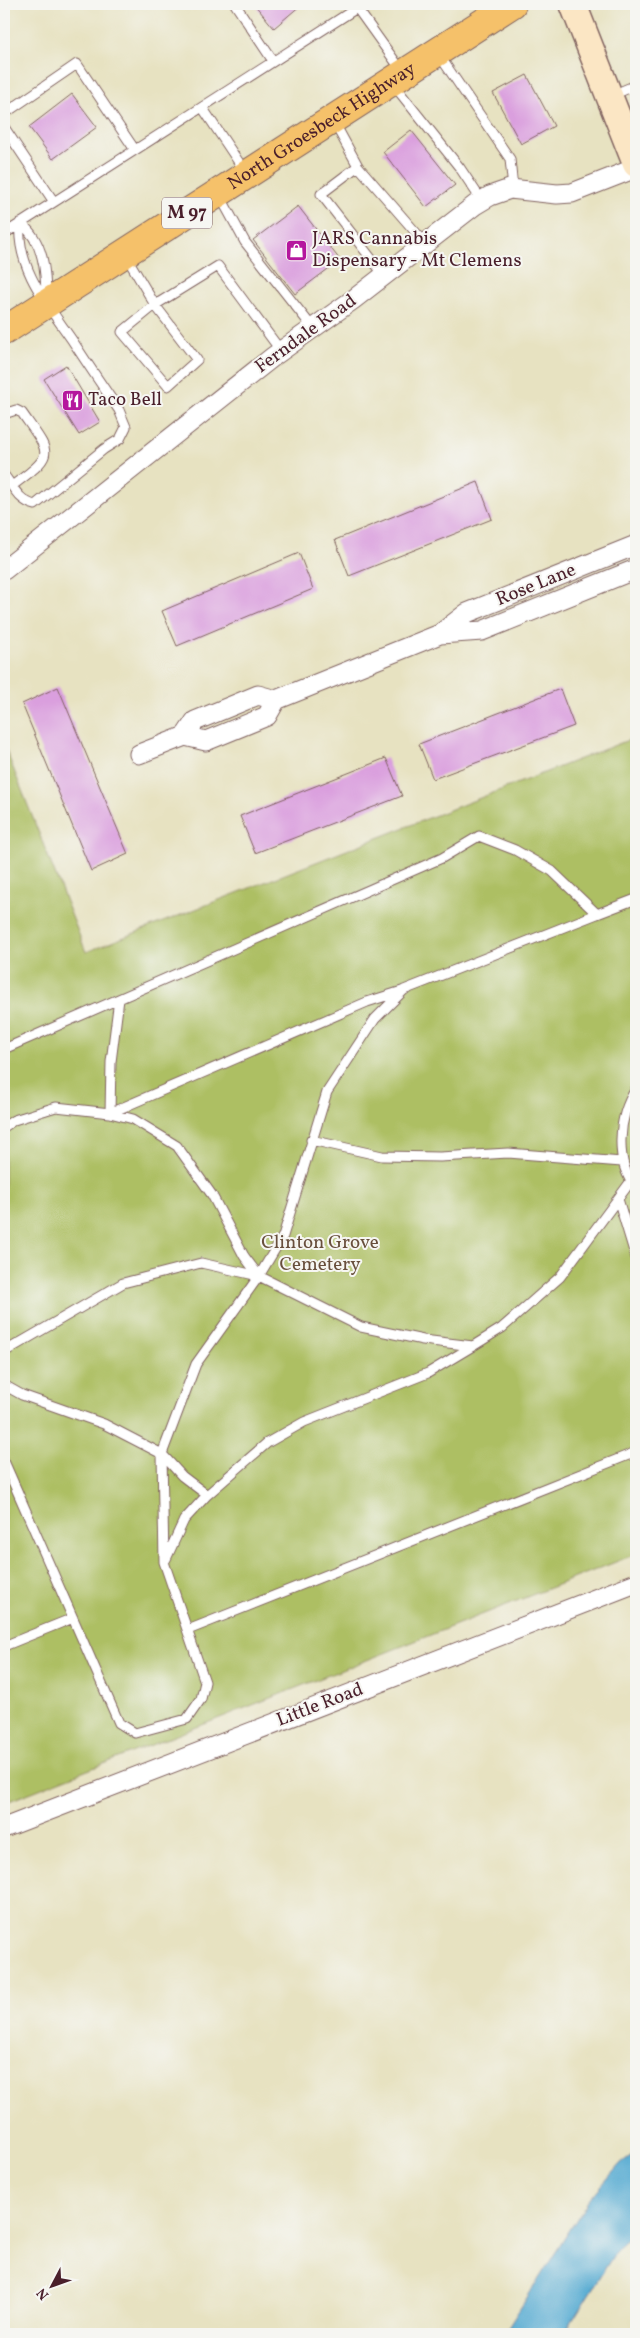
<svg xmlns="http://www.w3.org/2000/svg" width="640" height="2338" viewBox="0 0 640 2338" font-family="Vollkorn,serif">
<rect width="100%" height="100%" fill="#f6f6f2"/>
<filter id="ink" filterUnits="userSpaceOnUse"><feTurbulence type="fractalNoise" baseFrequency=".02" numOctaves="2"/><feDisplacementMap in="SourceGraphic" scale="10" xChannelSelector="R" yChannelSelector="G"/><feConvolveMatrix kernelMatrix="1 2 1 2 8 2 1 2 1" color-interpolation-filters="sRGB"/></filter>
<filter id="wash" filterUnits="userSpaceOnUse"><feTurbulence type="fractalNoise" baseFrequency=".0096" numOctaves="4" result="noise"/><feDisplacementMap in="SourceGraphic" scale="20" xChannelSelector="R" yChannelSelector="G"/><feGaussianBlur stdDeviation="1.12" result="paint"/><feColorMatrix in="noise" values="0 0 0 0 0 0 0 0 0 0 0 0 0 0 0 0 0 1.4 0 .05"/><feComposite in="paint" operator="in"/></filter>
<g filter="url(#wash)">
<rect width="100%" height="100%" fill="#e7e2c1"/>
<!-- green -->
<path fill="#adbf63" stroke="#7c6f47" d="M636,737V1554L4,1803V745L86,952Z"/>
<!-- water -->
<path fill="#56abd2" stroke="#50657e" d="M636,2152V2228L613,2256L564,2334H504L588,2201L621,2163Z"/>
<g id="blocks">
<!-- building -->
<path fill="#da9fde" d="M254,4H302L274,28Z
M527,75L554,126L521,144L493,93Z
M72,94L97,127L53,159L29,127Z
M411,130L455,185L426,207L383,152Z
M298,206L340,260L295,294L253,240Z
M66,365L100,422L79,435L44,379Z
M478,482L492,519L349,576L335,540Z
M299,553L313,589L177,646L162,611Z
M58,687L128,854L91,871L22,704Z
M560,689L574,726L433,779L419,744Z
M386,758L402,796L255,853L240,816Z"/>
</g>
</g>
<g filter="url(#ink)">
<use href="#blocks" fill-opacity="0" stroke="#816360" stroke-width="1"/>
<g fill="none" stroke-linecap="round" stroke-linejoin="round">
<defs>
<path id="lane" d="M235,4L273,61
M354,4L402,71
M439,55L510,159L513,189
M393,84L460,168L482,201
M610,96L636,85
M202,107L246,173
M4,114L77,64L135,150
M334,122L358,166L425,243
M4,127L54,202
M358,166L321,194L384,275
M220,196L245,242L313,328
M20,223C44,240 46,272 46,299
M4,234L363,4
M126,256L155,305L197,360L168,386L122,332L155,305L218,266L281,351
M4,414L16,410L22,413C52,456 56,453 12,486
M4,475C14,488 19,501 35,505L104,449L120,439L126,427L119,410C103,387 87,363 72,340C48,305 16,268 20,223
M119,999L111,1062L110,1113L367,1002L402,991
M4,1049L442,858L479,836L515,850L552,871L597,914L636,899
M636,1089C618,1117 614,1162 636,1188
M4,1127L14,1120L56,1107L110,1113L133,1119L177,1146L212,1195L244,1256L259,1276
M311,1140L382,1156L440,1157L508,1153L622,1162
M618,1199L636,1258
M4,1352L123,1283L201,1263L259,1276L361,1327L423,1340L473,1346L502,1328L560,1277L631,1181
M4,1385L22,1395L104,1424L162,1454L182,1476L207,1495
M4,1461L119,1723L135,1733L187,1719L201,1699L205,1682L164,1562L162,1454L196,1364L259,1276L283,1236L327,1092L375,1019L404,990L597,914
M166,1559L184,1520L207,1495L267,1443L304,1422L428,1373L473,1346
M188,1630L636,1452
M4,1646L73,1618"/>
<path id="street" d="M4,570L274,356L354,299L475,205L490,196L510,189L557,194L572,193L636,168
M440,634L482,631L636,569
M185,736L195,721L258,695L276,700L440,634L467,613L636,545
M139,754L185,736L206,741L267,716L276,700
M4,1828L636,1583"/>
<path id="secondary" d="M573,4L636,164"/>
<g id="primary">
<path id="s1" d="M4,331L512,4"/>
</g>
</defs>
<!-- lane casing -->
<use href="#lane" stroke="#816360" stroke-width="11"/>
<!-- street casing -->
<use href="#street" stroke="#816360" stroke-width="21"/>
<!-- secondary casing -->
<use href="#secondary" stroke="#816360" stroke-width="29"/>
<!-- primary casing -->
<use href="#primary" stroke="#816360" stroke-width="30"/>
<!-- lane -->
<use href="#lane" stroke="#fff" stroke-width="9"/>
<!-- street -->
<use href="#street" stroke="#fff" stroke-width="19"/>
<!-- secondary -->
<use href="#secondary" stroke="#fbe6c4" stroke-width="26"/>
<!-- primary -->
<use href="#primary" stroke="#f5c16b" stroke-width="28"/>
</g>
</g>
<!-- icons -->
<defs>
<symbol id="shop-square" viewBox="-11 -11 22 22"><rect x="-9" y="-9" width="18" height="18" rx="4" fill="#b5179e" stroke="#f6f6f2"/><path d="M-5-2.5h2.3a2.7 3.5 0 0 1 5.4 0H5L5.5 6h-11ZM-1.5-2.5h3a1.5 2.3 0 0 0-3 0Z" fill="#fff"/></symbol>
<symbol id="restaurant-square" viewBox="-11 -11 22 22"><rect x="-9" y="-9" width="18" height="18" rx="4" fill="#b5179e" stroke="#f6f6f2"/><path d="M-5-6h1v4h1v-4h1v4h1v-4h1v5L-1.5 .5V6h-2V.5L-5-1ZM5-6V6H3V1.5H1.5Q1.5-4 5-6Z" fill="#fff"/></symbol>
</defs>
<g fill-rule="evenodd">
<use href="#shop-square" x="284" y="238" width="25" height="25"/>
<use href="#restaurant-square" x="60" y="388" width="25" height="25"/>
</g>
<g text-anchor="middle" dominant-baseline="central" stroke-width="4" stroke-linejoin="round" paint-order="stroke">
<!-- shield labels -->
<rect fill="#f6f6f2" stroke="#7e6067" stroke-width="1" x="162" y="197.5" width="50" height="31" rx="4"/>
<g font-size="18" font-weight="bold" fill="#4a1f2b">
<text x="187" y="213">M 97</text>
</g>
<!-- street labels -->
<g font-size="19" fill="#4a1f2b" stroke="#f6f6f2">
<text stroke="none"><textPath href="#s1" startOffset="378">North Groesbeck Highway</textPath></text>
<text transform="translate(306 334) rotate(-36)">Ferndale Road</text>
<text transform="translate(536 585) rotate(-22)">Rose Lane</text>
<text transform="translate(320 1705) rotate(-21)">Little Road</text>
</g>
<!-- poi labels -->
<g font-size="19" fill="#4a1f2b" stroke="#f6f6f2" text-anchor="start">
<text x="312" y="239">JARS Cannabis<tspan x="312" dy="22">Dispensary - Mt Clemens</tspan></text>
<text x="88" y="400">Taco Bell</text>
</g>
<!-- park labels -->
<g font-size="19" fill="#684f3c" stroke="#f6f6f2">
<text x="320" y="1243">Clinton Grove<tspan x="320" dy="22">Cemetery</tspan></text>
</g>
</g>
<!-- margin -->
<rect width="640" height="2338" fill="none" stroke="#f6f6f2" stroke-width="20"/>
<!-- north arrow -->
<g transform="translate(52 2286) rotate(229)" stroke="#f6f6f2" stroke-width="4" paint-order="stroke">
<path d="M0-4L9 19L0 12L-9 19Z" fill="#4a1f2b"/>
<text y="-8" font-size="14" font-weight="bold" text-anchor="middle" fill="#4a1f2b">N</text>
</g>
</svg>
